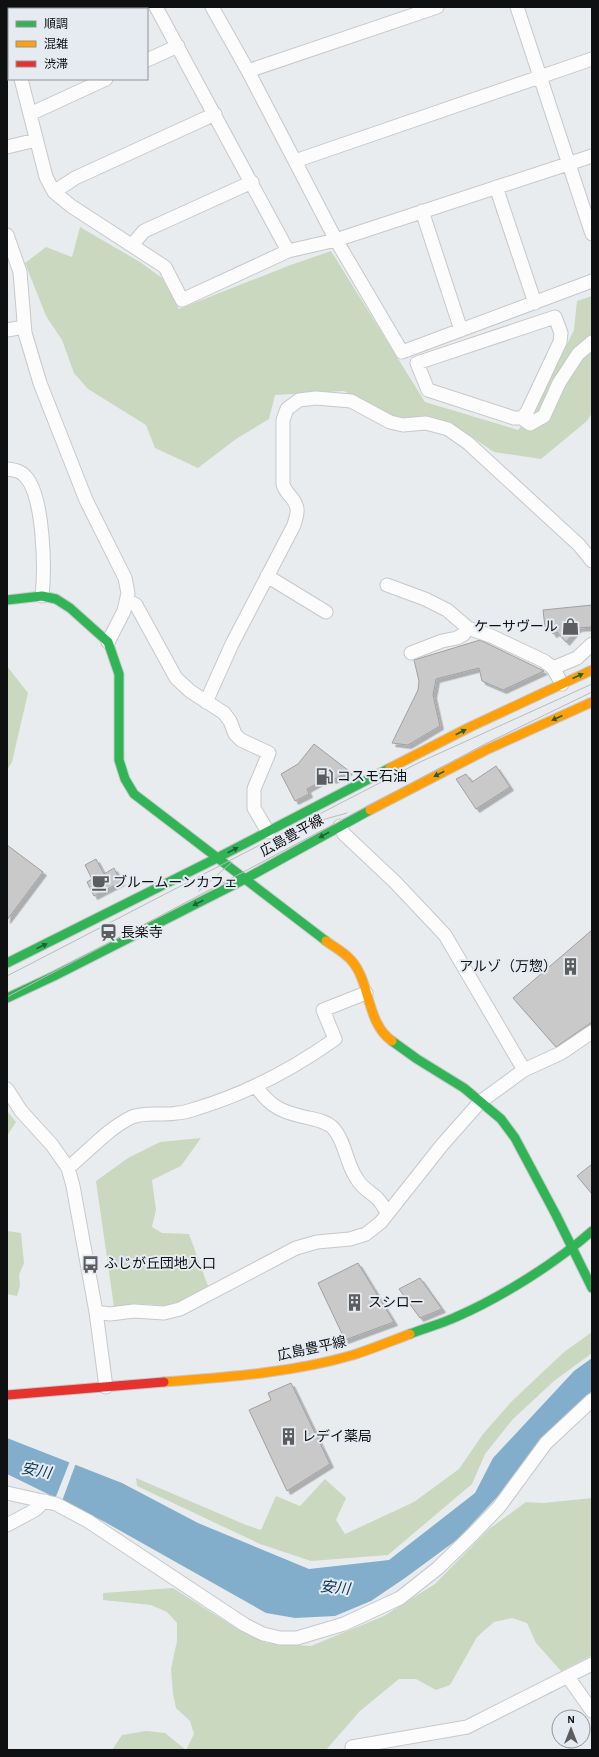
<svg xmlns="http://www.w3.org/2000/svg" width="599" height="1757" viewBox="0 0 599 1757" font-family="'Alegreya Sans','Noto Sans JP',sans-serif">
<defs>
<filter id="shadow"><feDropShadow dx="3.5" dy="3.5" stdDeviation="0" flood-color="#0004"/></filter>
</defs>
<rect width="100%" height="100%" fill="#e9ecef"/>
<!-- green -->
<path fill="#cad8bf" d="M80,227L140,262L162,278L179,309L288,266L331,251L425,402L518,430L534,411L574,330L577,301L592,296V413L587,421L541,459L494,452L451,423L395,417L344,391L275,395L269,419L236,439L198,468L155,448L146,425L88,389L74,373L62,340L46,316L25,263L46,247L72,257Z
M7,666L28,693L12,762L7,770Z
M7,1111L16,1122L7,1136Z
M201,1138L181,1166L152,1180L156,1210L152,1227L162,1233L189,1234L208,1286L183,1302L166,1306L145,1304L114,1307L96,1181L128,1158L160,1142Z
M7,1231L21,1233L24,1263L19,1275L20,1286L17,1296L7,1294Z
M592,1332V1353L554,1381L513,1419L485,1454L472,1484L388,1555L311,1561L260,1544L137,1486L136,1478L246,1525L261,1530L276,1496L300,1506L325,1479L346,1498L336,1520L345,1534L414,1502L459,1469L483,1434L511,1402L564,1352Z
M592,1498V1655L561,1671L536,1643L527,1623L512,1618L494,1622L477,1637L450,1685L436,1690L416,1679H399L360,1711L326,1750H112L122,1735L146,1731L165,1733L186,1750L194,1734L190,1721L176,1708L173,1694L171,1669L177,1641V1623L167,1612L151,1605L103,1600V1593L173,1588L239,1630L267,1643L311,1646L384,1616L435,1584L489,1529L526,1502L543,1503Z"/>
<!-- water -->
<path fill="#83aecb" d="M592,1358V1391L541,1439L498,1496L458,1539L405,1578L371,1601L335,1616L295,1618L266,1613L103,1521L7,1474V1438L122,1483L198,1523L309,1569L389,1560L475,1493L493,1458L574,1371Z"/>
<!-- pier -->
<path fill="#e9ecef" d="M70,1461L76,1463L62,1501L55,1499Z"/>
<!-- building -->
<path fill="#c9c9ca" stroke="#a0a0a1" filter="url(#shadow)" d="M592,605V627L578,628L566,642L557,632L553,634L549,627H545L543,610Z
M480,640L544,671L503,690L482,681L479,668L436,679L433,695L440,726L408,745L392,743L418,690L419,681L414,660Z
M314,744L349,771L333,780L329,777L307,789L309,794L295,801L281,774L298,764Z
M496,766L510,787L476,809L456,779L466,774L472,782Z
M7,845L43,872L7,920Z
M96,859L104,874L114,868L121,882L94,896L87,882L92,879L85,865Z
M592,930V1022L556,1047L513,998Z
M592,1164V1194L577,1176Z
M358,1263L394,1322L345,1340L318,1283Z
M420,1278L442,1309L420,1318L399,1289Z
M291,1383L330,1464L287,1491L249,1410L271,1400L268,1393Z"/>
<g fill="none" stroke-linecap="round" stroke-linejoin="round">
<defs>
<path id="street" d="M156,7L288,251
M212,7L248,71L336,240L402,352L592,281
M517,7L592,234
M71,9L76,7
M7,25L9,33
M147,60L178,46
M248,71L437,7
M21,79L46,177L54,192L71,206L165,267L182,300L288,251L336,240L592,156
M30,114L106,79
M7,147L36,140
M295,161L592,59
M496,187L535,303
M54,192L75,178L215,114
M422,211L461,330
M7,235L20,272L25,333L40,383L86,500L125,578L128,593L124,611L108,642
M132,245L144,231L252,182
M7,330L24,327
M522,418L527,412L560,342L561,333L555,317L417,363L428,390L514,418H522L530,424L544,416L559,383L578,354L592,342
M7,469C15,470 21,471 26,477C44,498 45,569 42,596
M267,576L326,612
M387,585L425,599L447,610L468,628L491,636L544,661L553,668L562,684
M127,600L136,605L176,678L190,691L224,713L230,721L235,734L241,740L269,753L254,789V808L268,832
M411,653L442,641L457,638L464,634L468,628
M553,668L577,658L592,644
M206,702L232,644L294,525C295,520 298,514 297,509C296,498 285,494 283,484V420L287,409L299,400L316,398L351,401L390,422L403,425L426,423L448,429L468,443L579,545L592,561
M340,826L344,834L395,882L445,935L524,1070
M256,1086C270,1108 285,1113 309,1118C318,1120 328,1122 334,1129C346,1143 346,1164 357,1179C361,1187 370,1192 377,1198C381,1202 384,1208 388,1213
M7,1089L21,1111L52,1145L68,1168L73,1186L96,1312L106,1387
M68,1168C89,1151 107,1129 132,1117C146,1111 163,1116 177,1113C183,1113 189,1111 195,1109C245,1094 293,1069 335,1039L323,1010L366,993
M96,1312L110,1314L134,1311L164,1313L180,1309L296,1248L317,1242L350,1239L366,1234L381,1222L442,1145L480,1102L524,1070L561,1053L592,1032
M7,1493L56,1504L88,1521L245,1625L263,1634L280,1638H297L344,1624L400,1598L438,1568L473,1534L499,1507L546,1443L592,1400
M7,1525L35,1510L45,1501
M568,1677L592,1711
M353,1750L352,1747L467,1727L592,1664"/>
<path id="fast" d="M7,600L42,596L56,599L70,608L108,642L119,674V760L125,779L134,794L326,941
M7,963L217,858L390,768
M7,998L54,976L245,879L370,810
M392,1041L417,1059L464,1088L501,1119L515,1138L556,1215L592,1288
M410,1334C425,1328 441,1324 456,1317C500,1298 556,1263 592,1231"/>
<path id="slow" d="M390,768L470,727L592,670
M370,810L486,750L592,702
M326,941C334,947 344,952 351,960C371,982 366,1023 392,1041
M164,1382C227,1377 291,1373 353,1355C372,1349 391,1341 410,1334"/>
<path id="jam" d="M7,1395L164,1382"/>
</defs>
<!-- street casing -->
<use href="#street" stroke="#c6c8ca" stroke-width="15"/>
<!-- fast casing -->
<use href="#fast" stroke="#c6c8ca" stroke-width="11"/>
<!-- slow casing -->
<use href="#slow" stroke="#c6c8ca" stroke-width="11"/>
<!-- jam casing -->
<use href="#jam" stroke="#c6c8ca" stroke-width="11"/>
<!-- street -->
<use href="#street" stroke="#fcfcfd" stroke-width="13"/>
<!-- fast -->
<use href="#fast" stroke="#30b455" stroke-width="9"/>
<!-- slow -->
<use href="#slow" stroke="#ff9f0a" stroke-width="9"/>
<!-- jam -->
<use href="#jam" stroke="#e5322d" stroke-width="9"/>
<!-- tram -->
<path stroke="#babbbb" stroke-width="1" d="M311,823L347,813
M199,891L232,862
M7,976L418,763L592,684
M7,997L487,743L592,692"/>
</g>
<!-- one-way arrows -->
<defs><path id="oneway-solid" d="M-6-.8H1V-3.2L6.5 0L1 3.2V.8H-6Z"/></defs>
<g fill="#1f6234">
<use href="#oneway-solid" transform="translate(578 676) rotate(-25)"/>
<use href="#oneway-solid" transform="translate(557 718) rotate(155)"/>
<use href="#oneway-solid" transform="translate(461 732) rotate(-27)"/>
<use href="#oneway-solid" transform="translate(439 774) rotate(153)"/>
<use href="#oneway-solid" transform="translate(324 835) rotate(151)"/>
<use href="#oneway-solid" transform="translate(233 850) rotate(-27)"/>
<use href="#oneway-solid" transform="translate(198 903) rotate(153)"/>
<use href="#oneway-solid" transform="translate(42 946) rotate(-26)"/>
</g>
<!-- icons -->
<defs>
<symbol id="shop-bare" viewBox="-9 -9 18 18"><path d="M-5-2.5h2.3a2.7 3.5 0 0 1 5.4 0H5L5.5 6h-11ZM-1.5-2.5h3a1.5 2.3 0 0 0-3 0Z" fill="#5b5d5f" stroke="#e6ebf2" stroke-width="2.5" paint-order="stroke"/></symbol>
<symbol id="fuel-bare" viewBox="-9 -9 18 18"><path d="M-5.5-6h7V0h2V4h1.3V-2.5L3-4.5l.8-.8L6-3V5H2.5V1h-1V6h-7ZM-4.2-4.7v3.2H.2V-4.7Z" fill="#5b5d5f" stroke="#e6ebf2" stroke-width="2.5" paint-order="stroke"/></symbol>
<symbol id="cafe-bare" viewBox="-9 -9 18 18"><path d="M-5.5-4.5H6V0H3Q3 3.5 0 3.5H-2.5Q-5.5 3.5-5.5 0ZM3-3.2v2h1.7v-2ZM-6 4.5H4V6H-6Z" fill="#5b5d5f" stroke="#e6ebf2" stroke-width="2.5" paint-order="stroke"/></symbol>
<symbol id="station-bare" viewBox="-9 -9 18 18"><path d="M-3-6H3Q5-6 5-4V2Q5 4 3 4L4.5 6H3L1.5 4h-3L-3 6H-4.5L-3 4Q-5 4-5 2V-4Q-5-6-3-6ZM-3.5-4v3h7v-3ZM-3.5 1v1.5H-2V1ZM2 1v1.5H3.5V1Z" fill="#5b5d5f" stroke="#e6ebf2" stroke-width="2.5" paint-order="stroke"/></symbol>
<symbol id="building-bare" viewBox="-9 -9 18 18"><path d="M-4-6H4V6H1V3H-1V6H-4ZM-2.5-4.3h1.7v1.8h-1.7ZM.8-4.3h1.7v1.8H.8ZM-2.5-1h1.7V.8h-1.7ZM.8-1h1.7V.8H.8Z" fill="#5b5d5f" stroke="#e6ebf2" stroke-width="2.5" paint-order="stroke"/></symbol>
<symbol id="bus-bare" viewBox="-9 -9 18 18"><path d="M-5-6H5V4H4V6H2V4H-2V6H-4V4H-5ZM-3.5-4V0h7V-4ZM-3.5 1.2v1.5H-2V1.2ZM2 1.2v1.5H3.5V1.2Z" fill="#5b5d5f" stroke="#e6ebf2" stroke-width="2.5" paint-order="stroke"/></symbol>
</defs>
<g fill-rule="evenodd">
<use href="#shop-bare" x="558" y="614" width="25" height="25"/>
<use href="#fuel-bare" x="312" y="764" width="25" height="25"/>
<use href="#cafe-bare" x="88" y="870" width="25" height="25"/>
<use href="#station-bare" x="96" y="920" width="25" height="25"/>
<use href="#building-bare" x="558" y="954" width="25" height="25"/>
<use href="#bus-bare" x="78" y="1252" width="25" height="25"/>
<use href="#building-bare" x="342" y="1290" width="25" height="25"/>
<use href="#building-bare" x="276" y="1424" width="25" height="25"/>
</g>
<g text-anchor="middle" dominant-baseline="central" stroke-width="4" stroke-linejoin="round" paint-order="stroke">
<!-- poi labels -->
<g font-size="14" fill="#0e1012" stroke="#e6ebf2" text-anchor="start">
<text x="558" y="627" text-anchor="end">ケーサヴール</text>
<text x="337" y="777">コスモ石油</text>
<text x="113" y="883">ブルームーンカフェ</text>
<text x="121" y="933">長楽寺</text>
<text x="557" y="967" text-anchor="end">アルゾ（万惣）</text>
<text x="104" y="1264">ふじが丘団地入口</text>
<text x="368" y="1303">スシロー</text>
<text x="302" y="1437">レデイ薬局</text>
</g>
<!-- street labels -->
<g font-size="14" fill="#0e1012" stroke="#e6ebf2">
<text transform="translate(292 836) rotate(-29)">広島豊平線</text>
<text transform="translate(312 1349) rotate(-12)">広島豊平線</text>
</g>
<!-- water labels -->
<g font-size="15" font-style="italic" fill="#00334e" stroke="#e6ebf2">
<text transform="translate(36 1471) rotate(10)">安川</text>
<text transform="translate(335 1588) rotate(6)">安川</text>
</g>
</g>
<!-- border -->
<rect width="599" height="1757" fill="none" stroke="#0e1012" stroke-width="16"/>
<!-- legend -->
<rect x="8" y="8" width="140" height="72" fill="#e6ebf2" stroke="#909398"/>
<rect x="16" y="21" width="20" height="6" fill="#30b455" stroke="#909398"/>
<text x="44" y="28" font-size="12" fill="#0e1012">順調</text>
<rect x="16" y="41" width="20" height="6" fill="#ff9f0a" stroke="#909398"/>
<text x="44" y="48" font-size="12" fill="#0e1012">混雑</text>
<rect x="16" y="61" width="20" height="6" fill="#e5322d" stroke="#909398"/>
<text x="44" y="68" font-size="12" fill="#0e1012">渋滞</text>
<!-- north arrow -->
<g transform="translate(571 1729)"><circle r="19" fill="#e6ebf2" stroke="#909398"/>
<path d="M0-3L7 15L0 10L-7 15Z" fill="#5b5d5f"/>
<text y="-6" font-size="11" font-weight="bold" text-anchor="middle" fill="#0e1012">N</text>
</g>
</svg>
